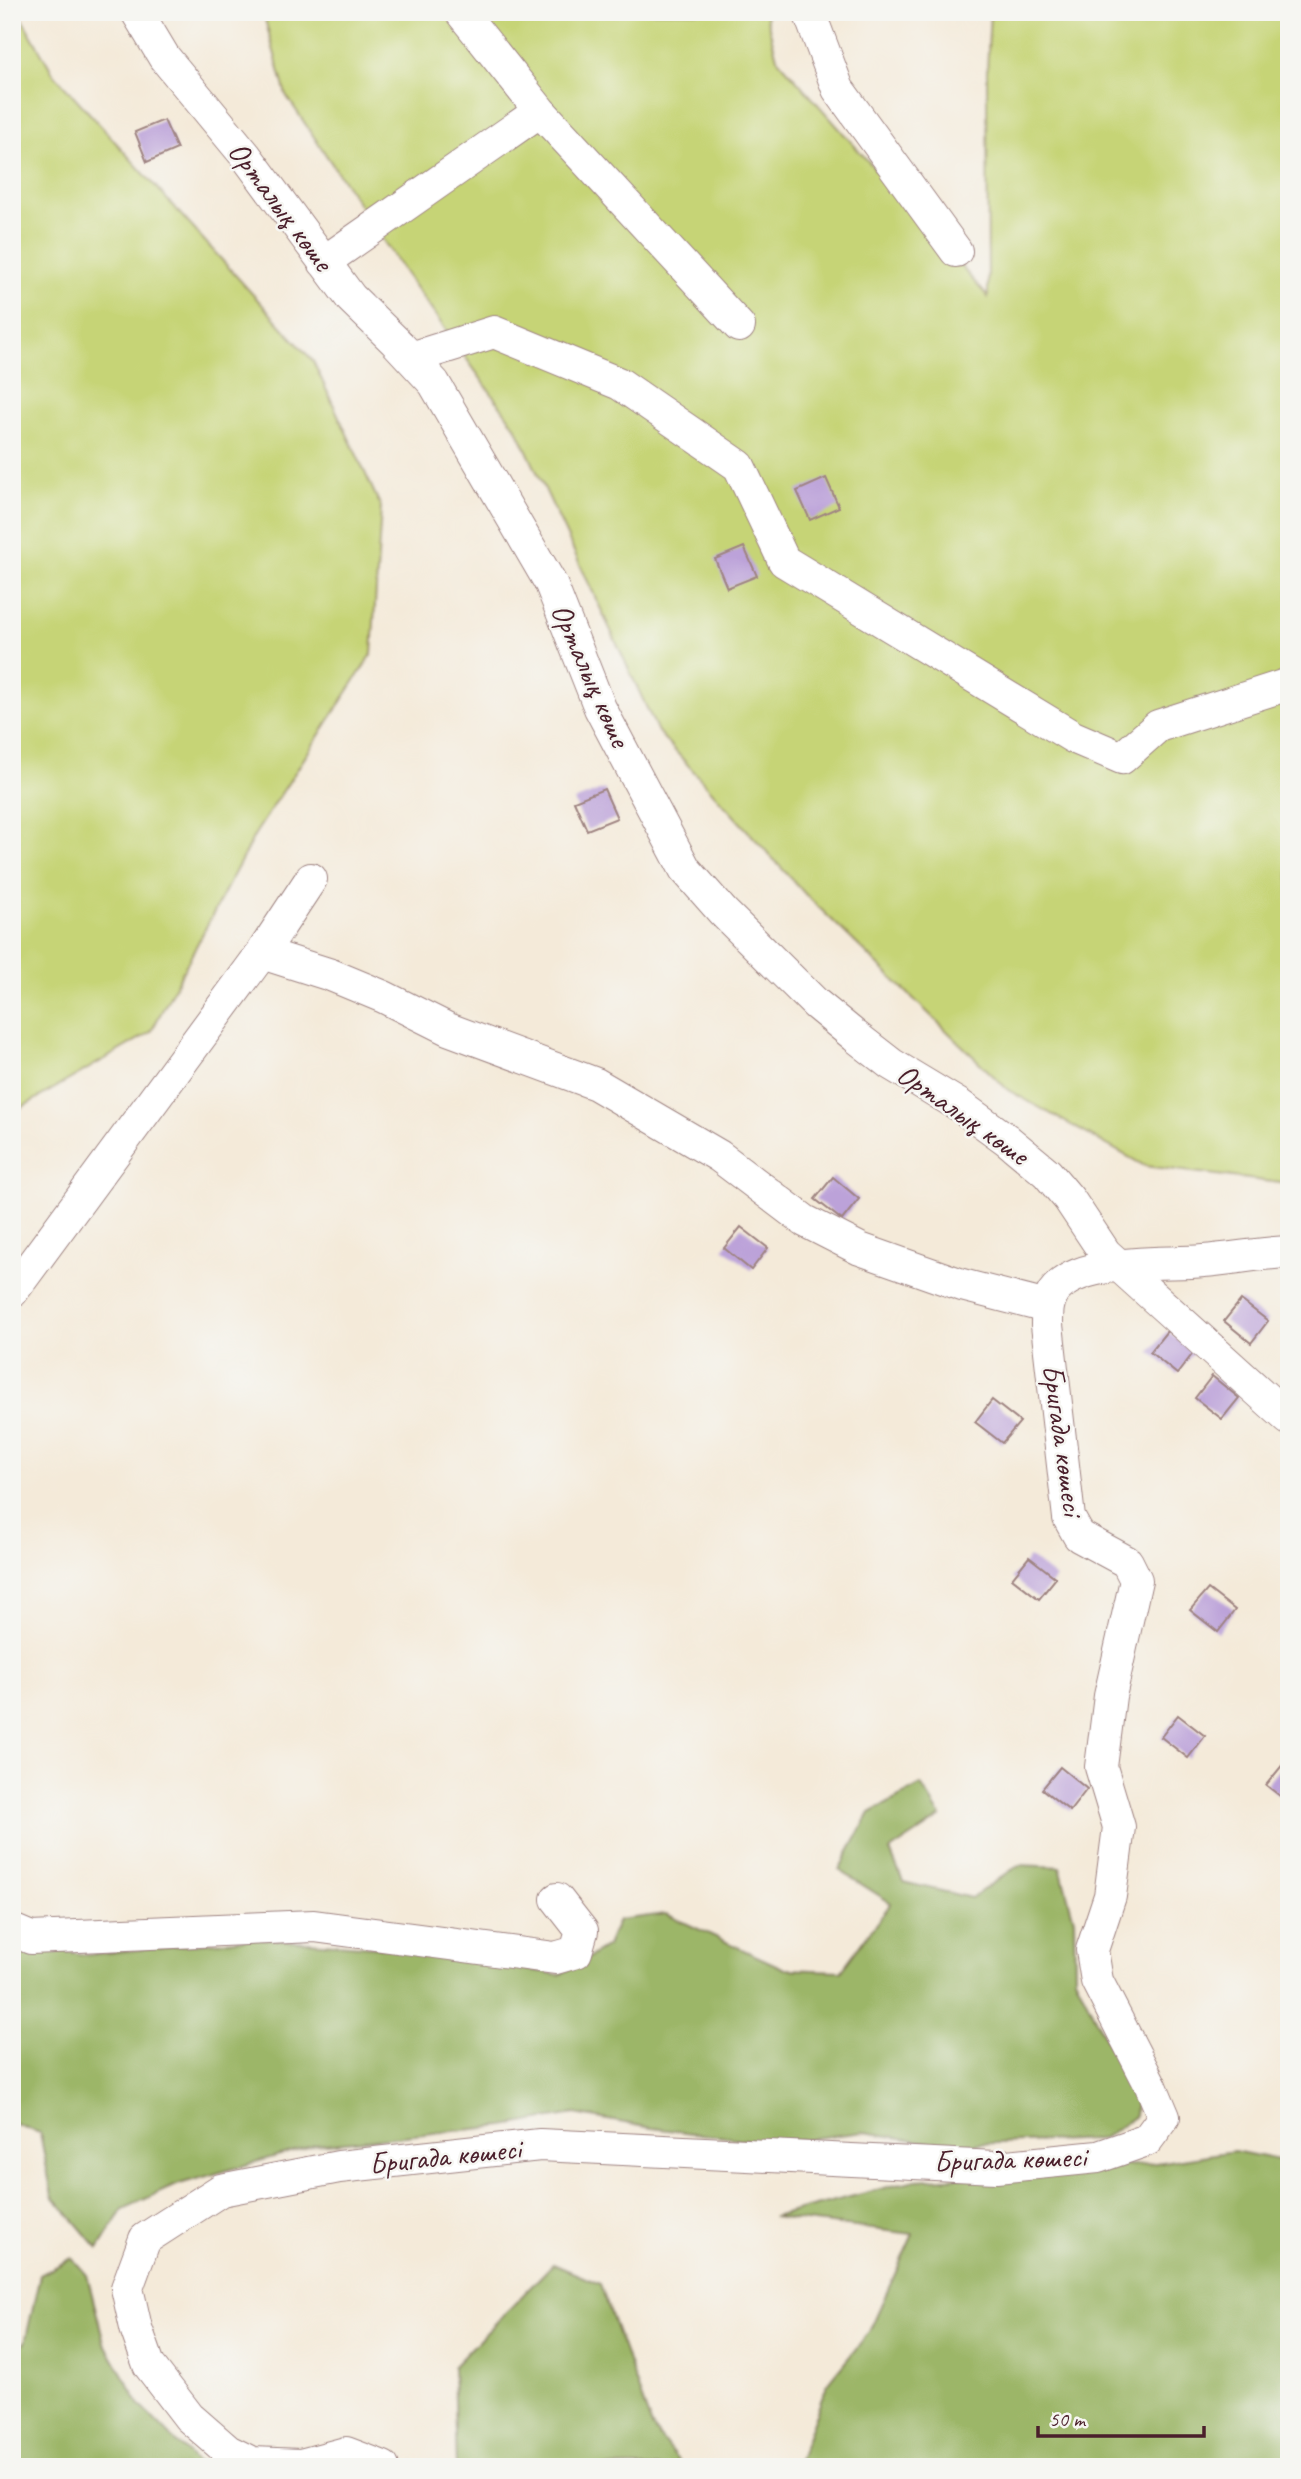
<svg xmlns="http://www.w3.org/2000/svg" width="1301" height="2479" viewBox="0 0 1301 2479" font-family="Caveat,sans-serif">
<rect width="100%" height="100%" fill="#f6f6f2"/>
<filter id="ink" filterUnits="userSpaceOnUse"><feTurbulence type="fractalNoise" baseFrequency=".0143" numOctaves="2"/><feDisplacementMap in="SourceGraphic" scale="14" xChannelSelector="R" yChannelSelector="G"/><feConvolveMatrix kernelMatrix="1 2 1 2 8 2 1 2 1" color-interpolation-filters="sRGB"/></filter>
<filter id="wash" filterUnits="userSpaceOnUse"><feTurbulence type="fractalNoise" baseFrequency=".00686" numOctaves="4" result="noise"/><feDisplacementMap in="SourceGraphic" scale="28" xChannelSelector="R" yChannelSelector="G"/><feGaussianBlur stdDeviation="1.57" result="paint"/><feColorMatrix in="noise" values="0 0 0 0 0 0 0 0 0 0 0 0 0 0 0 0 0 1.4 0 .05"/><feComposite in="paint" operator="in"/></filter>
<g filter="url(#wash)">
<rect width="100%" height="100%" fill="#f4ead9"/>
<!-- green -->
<path fill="#c6d476" stroke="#887a50" stroke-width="2" d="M12,12H18L53,73L313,361L381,507L372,654L255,834L151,1032L12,1113Z
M263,12H765L777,58L988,297L987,71L990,12H1289V1184L1145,1166L1008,1090L806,895L658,732L517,429L405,273L286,95Z"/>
<!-- forest -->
<path fill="#9cb667" stroke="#736a49" stroke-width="2" d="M921,1785L941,1817L890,1851L903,1882L971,1898L1019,1865L1060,1867L1074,1920L1075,1977L1105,2038L1137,2091L1135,2116L1102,2139L945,2145L864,2132L773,2143L652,2128L575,2114L504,2126L315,2145L176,2185L123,2209L98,2249L52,2195L40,2133L12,2123V1942L87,1955L255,1938L403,1949L560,1975L607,1946L618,1920L666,1914L785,1969L841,1971L891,1903L839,1870L870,1813Z
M1234,2151L1289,2162V2467H796L827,2385L869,2332L913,2234L773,2217L915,2180L1150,2164Z
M72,2258L87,2275L104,2342L140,2405L196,2462L213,2467H12V2346L25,2343L40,2275Z
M553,2264L600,2284L652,2427L683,2467H456L453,2367Z"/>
<g id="blocks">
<!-- building -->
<path fill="#bca2d9" d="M164,120L177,149L147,162L135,132Z
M826,478L839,507L810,520L797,491Z
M744,547L757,576L727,588L715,559Z
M604,789L617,818L587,830L574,801Z
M833,1177L859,1199L842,1220L815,1199Z
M741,1227L768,1248L751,1270L724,1248Z
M1241,1300L1268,1321L1251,1343L1224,1321Z
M1167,1331L1194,1352L1177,1374L1150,1352Z
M1212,1376L1239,1398L1222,1419L1195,1398Z
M992,1400L1020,1422L1002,1443L975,1422Z
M1029,1557L1056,1578L1039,1599L1012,1578Z
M1208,1589L1235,1610L1218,1632L1190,1610Z
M1178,1715L1205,1736L1188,1758L1161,1737Z
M1284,1763L1289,1768V1803L1266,1785Z
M1060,1767L1087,1789L1070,1811L1042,1789Z"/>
</g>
</g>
<g filter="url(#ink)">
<use href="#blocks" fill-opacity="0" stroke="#9f8482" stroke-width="2"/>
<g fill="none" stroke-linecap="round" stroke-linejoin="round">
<defs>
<path id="minor" d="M137,12L164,57L246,156L351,298L395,341L434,383L551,584L600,708L685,869L723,912L816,1004L855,1036L891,1064L959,1105L1006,1139L1047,1173L1069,1199L1105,1253L1289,1419
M461,12L540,111
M809,12L838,89L956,251
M324,262L540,111L739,326
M411,358L494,332L620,384L739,466L784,561L1073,737L1122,758L1158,726L1289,684
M311,879L262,953L331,975L384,997L448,1029L596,1084L719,1156L805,1221L860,1249L962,1285L1047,1307
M12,1292L262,953
M12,1930L31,1938L314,1926L555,1958L576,1952L582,1931L557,1899
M383,2467L346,2453L301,2465L252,2463L228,2451L189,2417L149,2365L136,2328L127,2288L145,2239L221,2190L339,2167L540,2145L996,2167L1098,2157L1147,2140L1164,2117L1151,2086L1097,1981L1092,1950L1110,1896L1119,1827L1101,1767L1110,1696L1136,1580L1127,1562L1079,1536L1069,1518L1047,1325C1047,1314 1047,1303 1053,1293C1077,1257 1165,1265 1203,1261C1231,1259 1260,1253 1289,1252"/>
</defs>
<!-- minor casing -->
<use href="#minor" stroke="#9f8482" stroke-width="34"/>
<!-- minor -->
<use href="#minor" stroke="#fff" stroke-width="32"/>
</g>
</g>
<g text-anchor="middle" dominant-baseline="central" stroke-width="5" stroke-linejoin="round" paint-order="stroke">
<!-- street labels -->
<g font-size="30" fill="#4a1f2b" stroke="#f6f6f2">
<text transform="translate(281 206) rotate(53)">Орталық көше</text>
<text transform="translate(591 675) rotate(66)">Орталық көше</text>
<text transform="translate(963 1114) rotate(35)">Орталық көше</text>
<text transform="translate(1063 1440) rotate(82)">Бригада көшесі</text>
<text transform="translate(445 2156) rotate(-6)">Бригада көшесі</text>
<text transform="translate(1010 2159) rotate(-2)">Бригада көшесі</text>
</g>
</g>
<!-- margin -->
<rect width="1301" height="2479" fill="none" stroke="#f6f6f2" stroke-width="42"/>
<!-- scale -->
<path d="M1038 2426v10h166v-10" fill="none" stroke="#4a1f2b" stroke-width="3.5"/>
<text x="1049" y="2426" font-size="21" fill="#4a1f2b" stroke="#f6f6f2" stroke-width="5" paint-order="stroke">50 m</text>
</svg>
